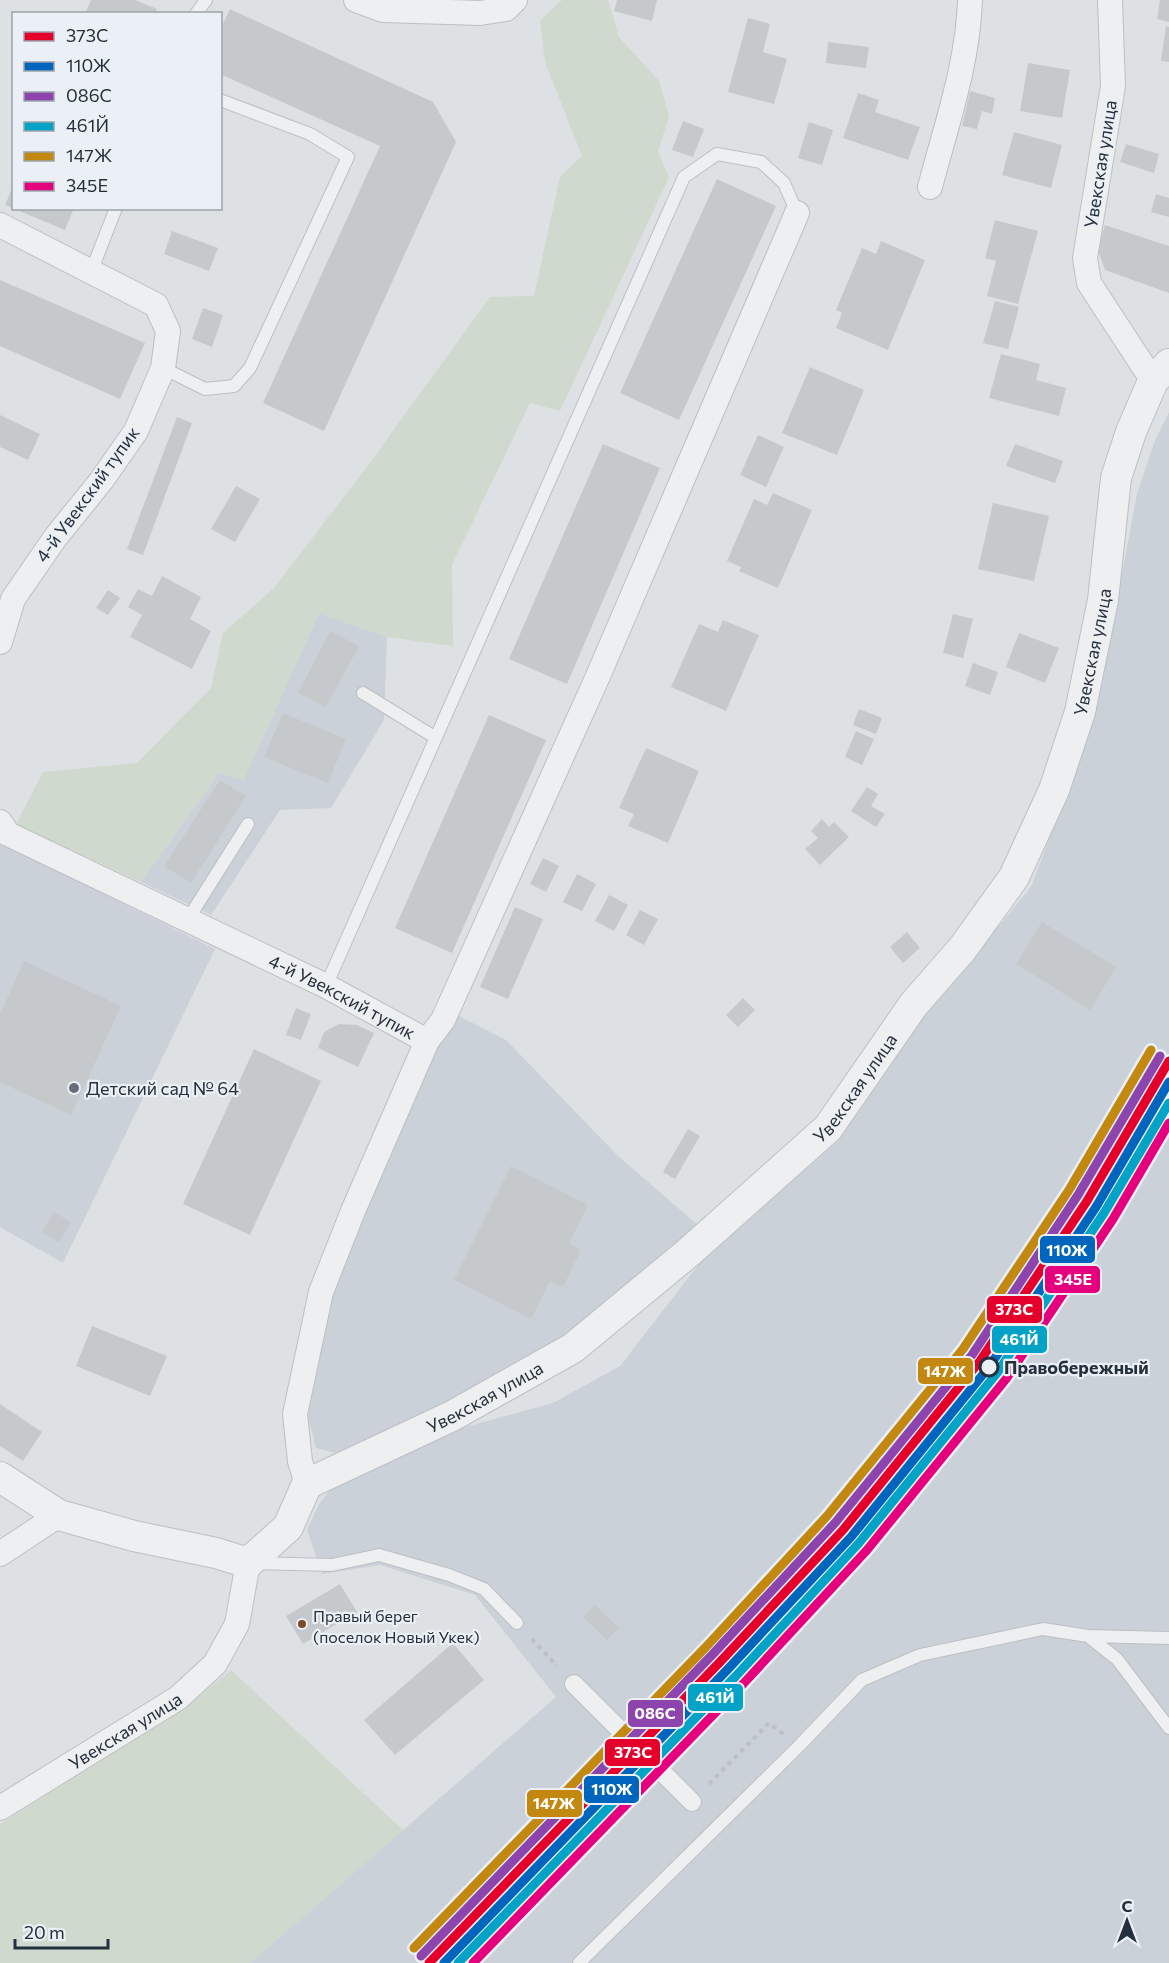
<svg xmlns="http://www.w3.org/2000/svg" width="1169" height="1963" viewBox="0 0 1169 1963" font-family="Commissioner,sans-serif">
<rect width="100%" height="100%" fill="#dee1e4"/>
<!-- built -->
<path fill="#cbd1d8" d="M1169,412V1963H250L556,1697L475,1595L380,1565L322,1574L307,1530L319,1504L334,1485L458,1429L553,1403L620,1366L702,1260L838,1141L921,1016L962,970L1031,887L1095,717L1137,494L1154,443Z
M319,613L387,637L384,720L331,808L280,810L211,915L141,882L219,773L244,779Z
M0,843L215,949L63,1263L0,1227Z
M457,1015L506,1040L618,1156L699,1226L562,1337L440,1406L335,1453L316,1448L308,1416L332,1296L362,1216L442,1039Z"/>
<!-- green -->
<path fill="#cfd9cd" d="M562,0H608L619,37L659,81L669,116L658,152L669,177L560,411L530,403L452,565L453,646L387,637L319,613L244,780L219,773L141,882L16,824L43,772L137,763L211,688L223,633L274,588L366,468L490,297L534,296L560,177L582,156L545,62L540,21Z
M231,1670L403,1830L250,1963H0V1824L184,1709Z"/>
<!-- building -->
<path fill="#c6c9cc" d="M91,0H135L157,9L155,14H85Z
M617,0H657L652,21L614,11Z
M1160,0H1169V22L1157,19Z
M230,9L433,102L456,142L324,431L263,403L380,146L220,74V30Z
M748,18L770,24L763,52L787,59L774,104L728,92Z
M1166,26L1169,27V62L1161,61Z
M828,42L869,47L866,68L826,63Z
M1028,63L1070,70L1062,118L1020,111Z
M970,91L995,98L992,114L982,111L977,129L962,126Z
M858,93L879,100L875,112L920,127L908,160L843,138Z
M683,121L704,129L693,157L672,150Z
M809,122L833,130L822,165L798,158Z
M1014,132L1062,145L1051,188L1002,175Z
M1126,144L1159,154L1154,173L1120,162Z
M717,179L776,206L679,420L620,393Z
M13,186L14,208H74L65,230L5,205Z
M1156,194L1169,198V217L1151,212Z
M995,220L1038,231L1018,304L987,296L996,261L985,258Z
M1105,225L1169,246V293L1105,270L1098,250Z
M172,231L218,248L209,271L164,254Z
M881,241L925,260L888,350L836,328L842,313L836,310L862,248L876,254Z
M0,280L145,343L120,399L0,346Z
M995,301L1019,307L1008,349L983,343Z
M203,308L223,315L212,347L192,339Z
M1001,354L1040,364L1036,380L1066,388L1059,416L989,398Z
M810,367L864,390L837,455L782,433Z
M0,415L40,434L28,460L0,447Z
M177,417L192,423L143,555L127,549Z
M758,435L784,447L766,487L740,475Z
M603,444L660,468L567,684L509,659Z
M1015,444L1063,461L1055,483L1006,466Z
M236,486L260,499L235,542L211,529Z
M773,493L812,510L778,588L739,571L741,567L727,561L754,499L767,505Z
M993,503L1049,516L1034,581L978,569Z
M162,576L201,597L190,619L211,631L192,669L130,637L142,615L128,607L138,589L152,596Z
M108,590L120,598L108,615L96,608Z
M953,614L973,619L963,658L943,653Z
M723,620L759,635L726,711L671,687L699,624L718,632Z
M330,631L359,646L326,707L298,693Z
M1019,633L1059,648L1045,683L1006,667Z
M973,663L998,672L990,695L965,686Z
M859,709L882,718L876,734L853,725Z
M283,713L346,739L328,783L264,757Z
M489,715L546,740L452,953L395,928Z
M856,731L874,739L862,765L845,757Z
M646,748L699,771L668,843L628,826L634,814L619,808Z
M220,780L246,796L191,883L164,866Z
M867,787L878,794L871,806L885,814L876,827L851,811Z
M822,819L829,827L834,822L849,837L820,865L805,849L818,838L811,831Z
M543,858L559,866L546,892L530,884Z
M577,874L596,884L582,911L563,902Z
M609,895L628,905L614,931L595,921Z
M515,907L543,919L508,999L480,987Z
M640,910L658,919L644,945L626,935Z
M1042,922L1116,967L1090,1010L1016,964Z
M907,932L920,948L903,963L890,947Z
M24,961L121,1006L71,1115L0,1082V1014Z
M743,998L755,1010L738,1027L726,1015Z
M296,1008L311,1014L301,1040L286,1035Z
M339,1024L357,1025L374,1033L358,1067L318,1048L324,1032Z
M254,1049L321,1081L250,1235L183,1204Z
M688,1129L700,1136L675,1179L663,1172Z
M511,1166L588,1205L569,1243L581,1250L563,1287L550,1281L531,1319L454,1280Z
M54,1212L71,1222L59,1242L42,1232Z
M92,1326L167,1356L150,1396L76,1366Z
M0,1404L42,1432L23,1461L0,1446Z
M340,1584L357,1612L303,1644L286,1616Z
M595,1605L619,1628L607,1640L583,1617Z
M453,1643L484,1680L395,1755L364,1720Z"/>
<g fill="none" stroke-linecap="round" stroke-linejoin="round">
<defs>
<path id="service" d="M196,14L206,0
M91,272L116,208
M163,368L205,389L234,386L250,368L348,157L310,134L220,100
M363,693L436,738
M188,919L248,824
M326,986L684,177L717,154L761,162L784,183L797,213
M254,1563L332,1565L379,1555L449,1575L484,1589L517,1623
M1088,1636L1169,1638
M579,1963L799,1746L862,1680L920,1655L1043,1629L1088,1636L1117,1659L1169,1728"/>
<path id="pedestrian" d="M574,1684L692,1802"/>
<g id="minor">
<path d="M356,0L383,10L480,13L506,9L515,0"/>
<path d="M1110,0L1113,86L1085,258L1089,283L1153,381"/>
<path d="M930,187C946,126 968,64 970,0"/>
<path d="M0,225L156,305L168,331L163,368L136,431L101,481L55,538L13,599L0,642"/>
<path id="s1" d="M0,822L8,834L326,986L427,1041L353,1211L321,1292L295,1414L300,1461L307,1484"/>
<path d="M427,1041L443,1020L598,676L797,213"/>
<path d="M0,1554L59,1515"/>
<path id="s2" d="M0,1808L178,1698L215,1664L237,1624L248,1563"/>
</g>
<g id="tertiary">
<path id="s3" d="M0,1477L59,1515L134,1536L216,1553L248,1563L288,1527L307,1484L452,1416L573,1348L689,1252L828,1128L914,1004L963,948L1014,877L1054,790L1080,712L1103,600L1116,478L1131,432L1153,381L1169,364"/>
</g>
</defs>
<!-- service casing -->
<use href="#service" stroke="#bcbfc2" stroke-width="14"/>
<!-- pedestrian casing -->
<use href="#pedestrian" stroke="#bcbfc2" stroke-width="20"/>
<!-- minor casing -->
<use href="#minor" stroke="#bcbfc2" stroke-width="26"/>
<!-- tertiary casing -->
<use href="#tertiary" stroke="#bcbfc2" stroke-width="32"/>
<!-- path -->
<path stroke="#bdc0c4" stroke-width="4" stroke-dasharray="4.5 4.5" stroke-linecap="butt" d="M532,1639L557,1666
M672,1747L715,1700
M709,1784L769,1723L783,1734"/>
<!-- service -->
<use href="#service" stroke="#edeff1" stroke-width="12"/>
<!-- pedestrian -->
<use href="#pedestrian" stroke="#edeff1" stroke-width="18"/>
<!-- minor -->
<use href="#minor" stroke="#edeff1" stroke-width="24"/>
<!-- tertiary -->
<use href="#tertiary" stroke="#edeff1" stroke-width="30"/>
<defs>
<path id="rail-1" d="M429,1963L720,1662L843,1530L980,1361L1087,1201L1169,1061"/>
<path id="rail-2" d="M444,1963L728,1669L851,1537L989,1367L1096,1207L1169,1082"/>
<path id="rail-3" d="M421,1956L712,1655L835,1523L972,1355L1078,1195L1160,1056"/>
<path id="rail-4" d="M458,1963L735,1677L859,1543L997,1373L1104,1213L1169,1103"/>
<path id="rail-5" d="M414,1948L705,1648L827,1516L963,1349L1069,1190L1151,1050"/>
<path id="rail-6" d="M473,1963L743,1684L867,1550L1006,1379L1113,1219L1169,1123"/>
</defs>
<!-- rail-1 casing -->
<use href="#rail-1" stroke="#eaf0f5" stroke-width="14"/>
<!-- rail-2 casing -->
<use href="#rail-2" stroke="#eaf0f5" stroke-width="14"/>
<!-- rail-3 casing -->
<use href="#rail-3" stroke="#eaf0f5" stroke-width="14"/>
<!-- rail-4 casing -->
<use href="#rail-4" stroke="#eaf0f5" stroke-width="14"/>
<!-- rail-5 casing -->
<use href="#rail-5" stroke="#eaf0f5" stroke-width="14"/>
<!-- rail-6 casing -->
<use href="#rail-6" stroke="#eaf0f5" stroke-width="14"/>
<!-- rail-1 -->
<use href="#rail-1" stroke="#e4002b" stroke-width="9"/>
<!-- rail-2 -->
<use href="#rail-2" stroke="#0065bd" stroke-width="9"/>
<!-- rail-3 -->
<use href="#rail-3" stroke="#8e44ad" stroke-width="9"/>
<!-- rail-4 -->
<use href="#rail-4" stroke="#02a3c7" stroke-width="9"/>
<!-- rail-5 -->
<use href="#rail-5" stroke="#c28810" stroke-width="9"/>
<!-- rail-6 -->
<use href="#rail-6" stroke="#e5007d" stroke-width="9"/>
</g>
<!-- markers -->
<circle fill="#656e78" stroke="#eaf0f5" stroke-width="2" cx="74" cy="1088" r="6"/>
<circle fill="#eaf0f5" stroke="#24303e" stroke-width="3" cx="989" cy="1367" r="9"/>
<circle fill="#7a4b2a" stroke="#eaf0f5" stroke-width="2" cx="302" cy="1624" r="5"/>
<g text-anchor="middle" dominant-baseline="central" stroke-width="4.5" stroke-linejoin="round" paint-order="stroke">
<!-- bus labels -->
<g font-size="16" fill="#24303e" stroke="#eaf0f5" text-anchor="start">
<text x="313" y="1615">Правый берег<tspan x="313" dy="21">(поселок Новый Укек)</tspan></text>
</g>
<!-- street labels -->
<g font-size="18" fill="#24303e" stroke="#eaf0f5">
<text transform="translate(1100 164) rotate(-81)">Увекская улица</text>
<text transform="translate(87 494) rotate(-54)">4-й Увекский тупик</text>
<text stroke="none"><textPath href="#s3" startOffset="1554">Увекская улица</textPath></text>
<text stroke="none"><textPath href="#s1" startOffset="386">4-й Увекский тупик</textPath></text>
<text stroke="none"><textPath href="#s3" startOffset="1050">Увекская улица</textPath></text>
<text stroke="none"><textPath href="#s3" startOffset="564">Увекская улица</textPath></text>
<text stroke="none"><textPath href="#s2" startOffset="147">Увекская улица</textPath></text>
</g>
<!-- poi labels -->
<g font-size="18" fill="#24303e" stroke="#eaf0f5" text-anchor="start">
<text x="86" y="1088">Детский сад № 64</text>
</g>
<!-- stop labels -->
<g font-size="18" font-weight="bold" fill="#24303e" stroke="#eaf0f5" text-anchor="start">
<text x="1004" y="1367">Правобережный</text>
</g>
</g>
<g stroke="#eaf0f5" stroke-width="2">
<rect x="1039" y="1235" width="57" height="29" rx="6" fill="#0065bd"/>
<rect x="1044" y="1265" width="57" height="29" rx="6" fill="#e5007d"/>
<rect x="986" y="1295" width="57" height="29" rx="6" fill="#e4002b"/>
<rect x="991" y="1325" width="57" height="29" rx="6" fill="#02a3c7"/>
<rect x="917" y="1357" width="57" height="28" rx="6" fill="#c28810"/>
<rect x="687" y="1683" width="57" height="29" rx="6" fill="#02a3c7"/>
<rect x="627" y="1699" width="57" height="29" rx="6" fill="#8e44ad"/>
<rect x="604" y="1738" width="57" height="29" rx="6" fill="#e4002b"/>
<rect x="583" y="1775" width="57" height="29" rx="6" fill="#0065bd"/>
<rect x="526" y="1789" width="57" height="29" rx="6" fill="#c28810"/>
</g>
<g font-size="16" text-anchor="middle" font-weight="bold" fill="#fff">
<text x="1067" y="1256">110Ж</text>
<text x="1073" y="1285">345Е</text>
<text x="1014" y="1315">373C</text>
<text x="1019" y="1345">461Й</text>
<text x="945" y="1377">147Ж</text>
<text x="715" y="1703">461Й</text>
<text x="655" y="1719">086С</text>
<text x="633" y="1758">373C</text>
<text x="612" y="1795">110Ж</text>
<text x="554" y="1809">147Ж</text>
</g>
<!-- legend -->
<rect x="12" y="12" width="210" height="198" fill="#eaf0f5" stroke="#9ba3ac" stroke-width="1.5"/>
<rect x="24" y="32" width="30" height="9" fill="#e4002b" stroke="#9ba3ac" stroke-width="1.5"/>
<text x="66" y="42" font-size="18" fill="#24303e">373C</text>
<rect x="24" y="62" width="30" height="9" fill="#0065bd" stroke="#9ba3ac" stroke-width="1.5"/>
<text x="66" y="72" font-size="18" fill="#24303e">110Ж</text>
<rect x="24" y="92" width="30" height="9" fill="#8e44ad" stroke="#9ba3ac" stroke-width="1.5"/>
<text x="66" y="102" font-size="18" fill="#24303e">086С</text>
<rect x="24" y="122" width="30" height="9" fill="#02a3c7" stroke="#9ba3ac" stroke-width="1.5"/>
<text x="66" y="132" font-size="18" fill="#24303e">461Й</text>
<rect x="24" y="152" width="30" height="9" fill="#c28810" stroke="#9ba3ac" stroke-width="1.5"/>
<text x="66" y="162" font-size="18" fill="#24303e">147Ж</text>
<rect x="24" y="182" width="30" height="9" fill="#e5007d" stroke="#9ba3ac" stroke-width="1.5"/>
<text x="66" y="192" font-size="18" fill="#24303e">345Е</text>
<!-- north arrow -->
<g transform="translate(1127 1921)" stroke="#eaf0f5" stroke-width="4.5" paint-order="stroke">
<path d="M0-4.5L10 22L0 15L-10 22Z" fill="#24303e"/>
<text y="-9" font-size="16" font-weight="bold" text-anchor="middle" fill="#24303e">С</text>
</g>
<!-- scale -->
<path d="M15 1939v9h93v-9" fill="none" stroke="#24303e" stroke-width="3"/>
<text x="24" y="1939" font-size="18" fill="#24303e" stroke="#eaf0f5" stroke-width="4.5" paint-order="stroke">20 m</text>
</svg>
